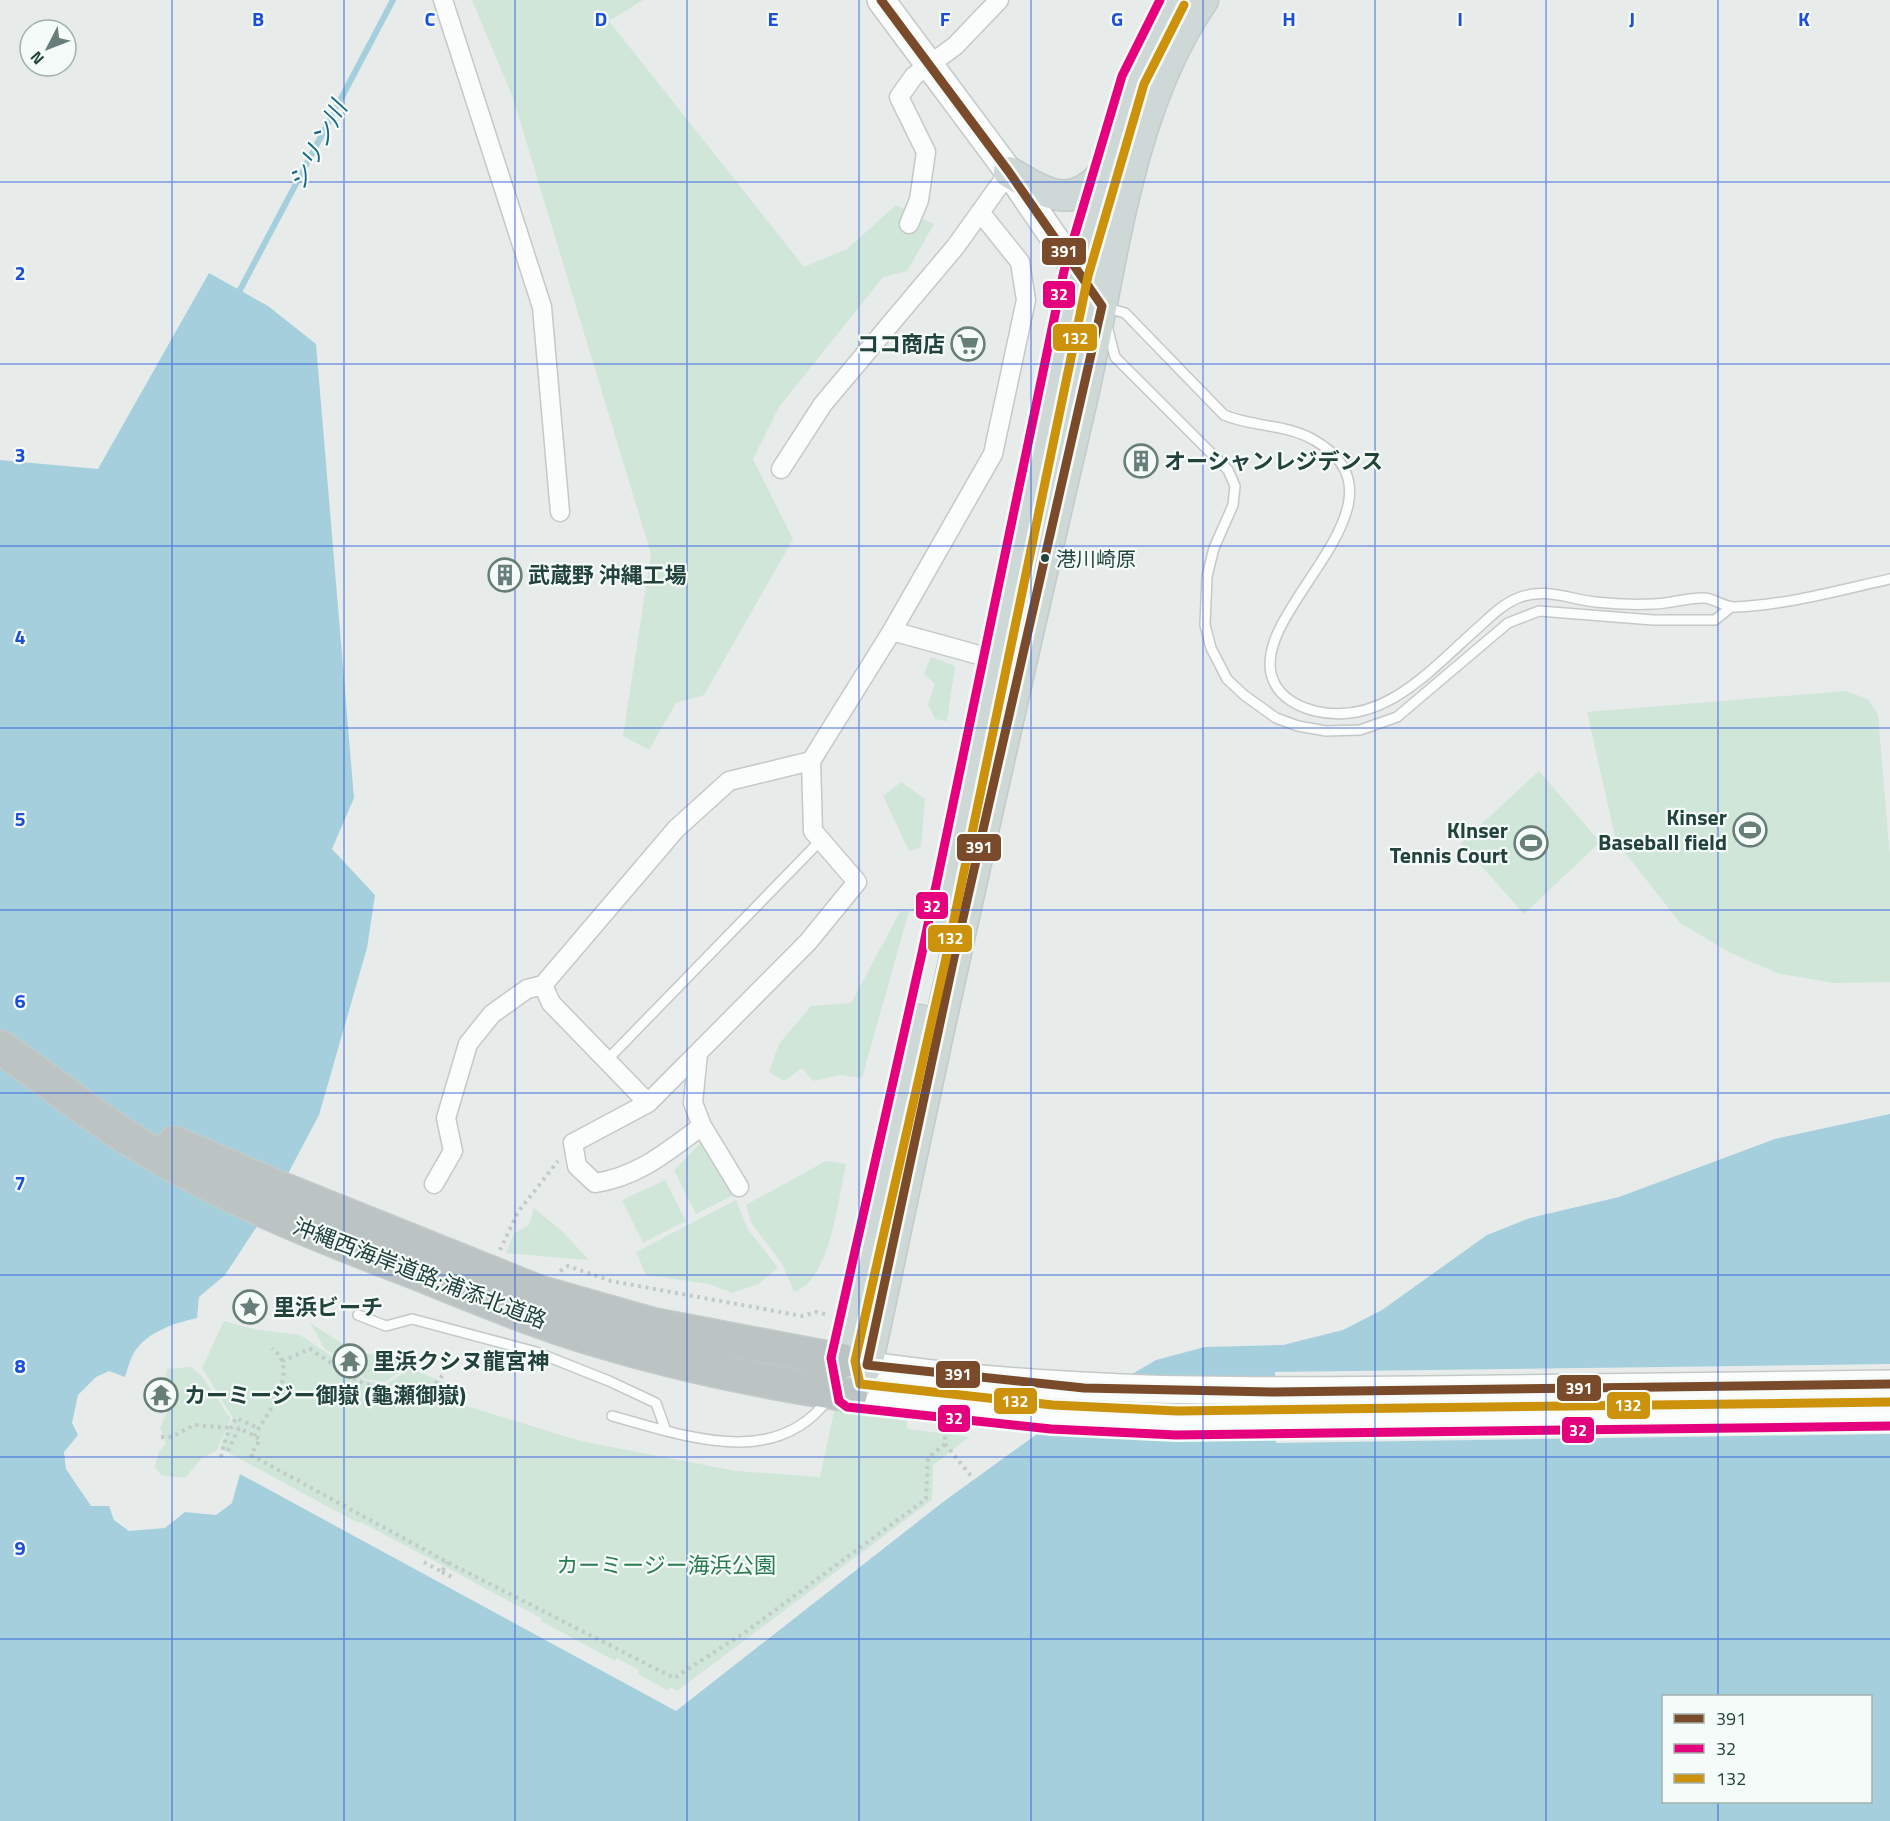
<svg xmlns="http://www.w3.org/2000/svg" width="1890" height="1821" viewBox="0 0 1890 1821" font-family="'Titillium Web','Noto Sans JP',sans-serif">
<rect width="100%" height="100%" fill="#e7ecea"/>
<!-- green -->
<path fill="#cfe6d8" d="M472,0H643L609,21L804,267L847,249L896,205L934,224L907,271L883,277L779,407L753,459L793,539L704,695L676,703L649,750L623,736L651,554L513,98Z
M931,657L955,666L947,721L935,719L928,704L935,684L924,674Z
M1845,691L1868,699L1878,715L1890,858V982L1834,983L1777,973L1731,953L1680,923L1616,841L1587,712Z
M1539,771L1600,842L1524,914L1461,843Z
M901,782L925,799L921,847L909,851L883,796Z
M909,911L862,1078L839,1075L813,1081L802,1068L784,1081L769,1072L779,1044L811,1006L851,1003L900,912Z
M702,1142L734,1195L696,1214L674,1170Z
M826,1161L846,1164C838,1199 831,1279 794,1292L783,1265L752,1224L746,1205Z
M665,1180L686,1221L643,1243L622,1200Z
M736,1200L747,1228L778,1268L758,1284L732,1293L710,1284L646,1275L636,1252Z
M534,1208L563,1232L589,1260L506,1253L514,1233L529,1225Z
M224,1321L253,1329L300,1335L357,1373L363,1380L386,1385L410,1368L447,1384L434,1396L580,1441L736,1471L820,1477L835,1407L907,1417V1429L969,1437L933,1465L932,1500L677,1691L671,1687L667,1690L638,1674L639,1670L617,1658L615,1661L541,1621V1618L361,1522L358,1523L220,1448L233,1418L202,1368Z
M310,1323L356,1352L407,1358L406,1367L385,1382L364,1379L359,1371L325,1349Z
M191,1367L201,1375L231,1419L217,1450L202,1458L185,1478L161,1475L155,1467L159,1452L166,1443L160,1428L171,1404L162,1389L167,1369Z"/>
<!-- water -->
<path fill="#a5cfdd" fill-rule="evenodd" d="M209,273L268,306L316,344L354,798L332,849L375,895L367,948L319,1115L273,1202L225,1275L199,1297L197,1318C175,1323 149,1331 135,1351C130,1358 128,1369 125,1377L109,1371L96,1377L78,1395L72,1423L78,1435L64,1452L66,1469L91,1506H109L114,1520L129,1531L165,1528L185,1512L216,1515L232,1503L240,1474L676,1711L943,1502L1069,1411L1156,1360L1205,1347L1283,1345L1343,1330L1382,1310L1487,1235L1530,1218L1619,1197L1775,1139L1890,1114V1821H0V460L98,469ZM1664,1696H1870V1802H1664Z"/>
<!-- pier -->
<path fill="#e7ecea" d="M1890,1364V1434L1276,1443L1275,1372Z"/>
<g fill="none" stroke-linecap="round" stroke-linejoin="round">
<!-- stream -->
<path stroke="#a5cfdd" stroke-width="6" d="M240,290L393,0"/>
<defs>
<path id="lane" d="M1104,307L1125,313L1224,415C1252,427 1287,424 1314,440C1424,503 1241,614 1274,682C1281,698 1299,707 1315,711C1384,728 1434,666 1480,626C1491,616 1503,604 1518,598C1544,587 1569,599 1595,602C1613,604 1634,605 1653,604C1670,604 1688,597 1705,598C1715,599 1724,607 1735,607C1787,605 1839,590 1890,579
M1107,326L1115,357L1228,470L1235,486L1233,505L1214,548L1207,576L1205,625L1211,648L1227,679L1244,695L1276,718L1298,726L1326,731L1360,730L1397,717L1508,623L1539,611L1653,620H1715L1731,607
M607,1060L821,840
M358,1315L386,1326L412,1319L536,1352L609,1381L656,1403L666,1431
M612,1416C683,1435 775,1471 828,1399"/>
<path id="street" d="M443,0L542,307L560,512
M909,224L919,200L926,152L899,97L914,76L955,46L999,0
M781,469L823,404L956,246L1009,172
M892,631L997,660
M811,761L892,631L993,454L1026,300L1020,262L980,212
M543,985L551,1003L648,1103
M698,1053L693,1103L702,1126L739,1187
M434,1184L453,1151L446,1118L468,1044L492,1014L527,989L543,985L676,829L729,781L811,761L813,831L857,882L808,942L648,1103L573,1143L577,1166L595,1183C638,1177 668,1151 702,1126"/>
<path id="secondary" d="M881,0L1009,172L1087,286
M846,1362C1036,1393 1230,1392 1422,1390C1578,1388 1734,1386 1890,1384
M850,1395L914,1404L1052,1417L1177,1423L1890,1414"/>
<path id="primary" d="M1009,172C1043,192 1071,212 1103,174
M941,923L1076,273L1133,80L1173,0
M848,1386L843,1361L920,1020
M850,1395L867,1365L879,1310C942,1008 1010,708 1080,408C1112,275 1124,115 1203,0"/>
<path id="highway" d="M0,1047C50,1081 96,1120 149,1151C231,1200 318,1235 407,1269C468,1293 528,1319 591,1338C676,1364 762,1382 850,1395
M174,1143L274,1186L538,1292L654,1325L843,1361"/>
</defs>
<!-- lane casing -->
<use href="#lane" stroke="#c4c9c7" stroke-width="12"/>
<!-- street casing -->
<use href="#street" stroke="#c4c9c7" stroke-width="21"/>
<!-- secondary casing -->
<use href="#secondary" stroke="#c2cac8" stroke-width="30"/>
<!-- primary casing -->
<use href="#primary" stroke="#c2cbc9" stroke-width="33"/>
<!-- highway casing -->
<use href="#highway" stroke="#c2cbc9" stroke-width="36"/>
<!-- path -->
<path stroke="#c2cbca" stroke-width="4" stroke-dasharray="3 4.5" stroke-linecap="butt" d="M500,1250L518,1212L558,1161
M560,1271L568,1266L611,1281L802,1316L816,1312L829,1315
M282,1361L310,1349L358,1381L407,1398L429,1390L443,1375
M254,1436C268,1412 301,1371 272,1348
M161,1437H172L194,1425L231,1428
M945,1444L971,1476
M228,1451L239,1428L260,1439L251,1455L447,1562L674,1678L744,1633L926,1499L928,1458L945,1444V1428
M221,1457L226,1437L236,1418L258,1428
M424,1562L442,1572L447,1562
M442,1572L452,1577"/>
<!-- lane -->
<use href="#lane" stroke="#fbfcfc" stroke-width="9"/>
<!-- street -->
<use href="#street" stroke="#fbfcfc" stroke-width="18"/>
<!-- secondary -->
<use href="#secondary" stroke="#fbfcfc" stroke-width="27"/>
<!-- primary -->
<use href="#primary" stroke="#ced8d6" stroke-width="30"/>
<!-- highway -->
<use href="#highway" stroke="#bbc4c3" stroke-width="33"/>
<defs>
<path id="bus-1" d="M881,0L1009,172L1102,306L953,962L867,1365L1084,1388L1275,1392L1890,1384"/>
<path id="bus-2" d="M1160,0L1122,76L1064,271L922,953L831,1358L839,1401L847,1407L1051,1429L1176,1435L1890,1426"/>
<path id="bus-3" d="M1184,5L1144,84L1088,276L946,958L855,1361L860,1384L1053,1405L1177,1411L1890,1402"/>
</defs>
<!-- bus-1 casing -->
<use href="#bus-1" stroke="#f5fbf8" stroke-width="14"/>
<!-- bus-2 casing -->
<use href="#bus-2" stroke="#f5fbf8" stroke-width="14"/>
<!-- bus-3 casing -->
<use href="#bus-3" stroke="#f5fbf8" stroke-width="14"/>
<!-- bus-1 -->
<use href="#bus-1" stroke="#7a4b2a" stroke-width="9"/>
<!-- bus-2 -->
<use href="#bus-2" stroke="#e5007d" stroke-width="9"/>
<!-- bus-3 -->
<use href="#bus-3" stroke="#cc920c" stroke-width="9"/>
</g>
<!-- grid -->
<path fill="none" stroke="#1d4ed8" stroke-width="1.5" stroke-opacity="0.55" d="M172,0V1821M344,0V1821M515,0V1821M687,0V1821M859,0V1821M1031,0V1821M1203,0V1821M1375,0V1821M1546,0V1821M1718,0V1696M0,182H1890M0,364H1890M0,546H1890M0,728H1890M0,910H1890M0,1093H1890M0,1275H1890M0,1457H1890M0,1639H1890M1718,1802V1821"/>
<!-- icons -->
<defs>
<symbol id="supermarket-ring" viewBox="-11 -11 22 22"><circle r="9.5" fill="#f5fbf8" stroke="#677e79" stroke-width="1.5"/><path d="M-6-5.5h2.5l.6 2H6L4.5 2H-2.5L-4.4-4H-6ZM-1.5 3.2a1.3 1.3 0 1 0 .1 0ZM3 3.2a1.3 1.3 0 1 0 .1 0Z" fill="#677e79"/></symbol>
<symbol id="building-ring" viewBox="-11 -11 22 22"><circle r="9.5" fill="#f5fbf8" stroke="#677e79" stroke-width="1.5"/><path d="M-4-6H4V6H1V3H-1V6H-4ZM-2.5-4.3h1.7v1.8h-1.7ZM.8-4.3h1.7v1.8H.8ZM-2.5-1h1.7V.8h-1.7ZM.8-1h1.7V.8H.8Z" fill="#677e79"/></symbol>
<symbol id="stadium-ring" viewBox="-11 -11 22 22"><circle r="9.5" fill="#f5fbf8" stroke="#677e79" stroke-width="1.5"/><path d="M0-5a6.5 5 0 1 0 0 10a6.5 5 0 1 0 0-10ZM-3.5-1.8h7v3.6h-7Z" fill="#677e79"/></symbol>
<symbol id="sight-ring" viewBox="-11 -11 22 22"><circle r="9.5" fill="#f5fbf8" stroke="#677e79" stroke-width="1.5"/><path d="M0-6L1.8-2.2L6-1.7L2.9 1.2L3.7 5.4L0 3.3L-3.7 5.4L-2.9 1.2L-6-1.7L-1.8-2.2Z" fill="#677e79"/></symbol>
<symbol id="temple-ring" viewBox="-11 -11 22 22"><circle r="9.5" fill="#f5fbf8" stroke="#677e79" stroke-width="1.5"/><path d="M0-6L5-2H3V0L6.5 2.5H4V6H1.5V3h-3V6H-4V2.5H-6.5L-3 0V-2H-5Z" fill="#677e79"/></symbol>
</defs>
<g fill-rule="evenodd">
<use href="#supermarket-ring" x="949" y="325" width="38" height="38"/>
<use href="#building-ring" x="1122" y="442" width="38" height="38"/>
<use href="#building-ring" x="486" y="556" width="38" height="38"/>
<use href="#stadium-ring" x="1731" y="811" width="38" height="38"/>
<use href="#stadium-ring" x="1512" y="824" width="38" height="38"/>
<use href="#sight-ring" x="231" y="1288" width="38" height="38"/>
<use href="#temple-ring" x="331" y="1342" width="38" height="38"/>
<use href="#temple-ring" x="142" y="1376" width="38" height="38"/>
</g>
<!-- markers -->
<circle fill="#22423c" stroke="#f5fbf8" stroke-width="2" cx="1045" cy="558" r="5"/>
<g text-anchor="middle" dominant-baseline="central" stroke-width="4.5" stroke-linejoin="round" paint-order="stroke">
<!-- bus labels -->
<g font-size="20" fill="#22423c" stroke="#f5fbf8" text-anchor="start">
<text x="1056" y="558">港川崎原</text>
</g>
<!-- poi labels -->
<g font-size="22" font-weight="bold" fill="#22423c" stroke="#f5fbf8" text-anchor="start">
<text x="945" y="344" text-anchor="end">ココ商店</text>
<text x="1164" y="461">オーシャンレジデンス</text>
<text x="528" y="575">武蔵野 沖縄工場</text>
<text x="1727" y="817" text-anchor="end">Kinser<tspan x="1727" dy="25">Baseball field</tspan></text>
<text x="1508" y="830" text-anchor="end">KInser<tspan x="1508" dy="25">Tennis Court</tspan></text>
<text x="273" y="1307">里浜ビーチ</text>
<text x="373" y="1361">里浜クシヌ龍宮神</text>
<text x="184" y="1395">カーミージー御嶽 (龜瀬御嶽)</text>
</g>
<!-- street labels -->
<g font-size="22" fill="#22423c" stroke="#f5fbf8">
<text transform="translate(420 1273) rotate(21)">沖縄西海岸道路;浦添北道路</text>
</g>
<!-- park labels -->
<g font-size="22" fill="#297c51" stroke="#f5fbf8">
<text x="666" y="1565">カーミージー海浜公園</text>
</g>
<!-- water labels -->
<g font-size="24" font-style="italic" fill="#176683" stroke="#f5fbf8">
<text transform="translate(317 145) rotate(-62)">シリン川</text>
</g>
</g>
<g font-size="20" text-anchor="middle" font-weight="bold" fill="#1d4ed8" stroke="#f5fbf8" stroke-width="4.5" stroke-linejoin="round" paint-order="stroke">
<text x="258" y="26">B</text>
<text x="430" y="26">C</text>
<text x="601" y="26">D</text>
<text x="773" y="26">E</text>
<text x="945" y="26">F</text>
<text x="1117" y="26">G</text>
<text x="1289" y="26">H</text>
<text x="1460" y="26">I</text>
<text x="1632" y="26">J</text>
<text x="1804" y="26">K</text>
<text x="20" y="280">2</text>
<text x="20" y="462">3</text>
<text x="20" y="644">4</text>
<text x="20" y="826">5</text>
<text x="20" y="1008">6</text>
<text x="20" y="1190">7</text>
<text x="20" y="1373">8</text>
<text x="20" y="1555">9</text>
</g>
<g stroke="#f5fbf8" stroke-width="2">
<rect x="1041" y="237" width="46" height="29" rx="6" fill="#7a4b2a"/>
<rect x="1042" y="280" width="34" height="29" rx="6" fill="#e5007d"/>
<rect x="1052" y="323" width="46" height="29" rx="6" fill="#cc920c"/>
<rect x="956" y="833" width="46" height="29" rx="6" fill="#7a4b2a"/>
<rect x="915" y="891" width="34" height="29" rx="6" fill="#e5007d"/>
<rect x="927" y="924" width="46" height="29" rx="6" fill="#cc920c"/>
<rect x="935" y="1360" width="46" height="29" rx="6" fill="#7a4b2a"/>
<rect x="1556" y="1374" width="46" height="28" rx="6" fill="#7a4b2a"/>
<rect x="993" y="1387" width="45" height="28" rx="6" fill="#cc920c"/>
<rect x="1606" y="1391" width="45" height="29" rx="6" fill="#cc920c"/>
<rect x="937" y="1404" width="34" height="29" rx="6" fill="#e5007d"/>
<rect x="1561" y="1416" width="34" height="28" rx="6" fill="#e5007d"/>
</g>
<g font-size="16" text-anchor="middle" font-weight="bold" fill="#fff">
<text x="1064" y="257">391</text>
<text x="1059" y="300">32</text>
<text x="1075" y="344">132</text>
<text x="979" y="853">391</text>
<text x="932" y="912">32</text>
<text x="950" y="944">132</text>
<text x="958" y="1380">391</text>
<text x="1579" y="1394">391</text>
<text x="1015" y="1407">132</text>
<text x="1628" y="1411">132</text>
<text x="954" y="1424">32</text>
<text x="1578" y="1436">32</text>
</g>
<!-- legend -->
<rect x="1662" y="1695" width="210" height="108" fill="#f5fbf8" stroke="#a1b1ad" stroke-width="1.5"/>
<rect x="1674" y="1714" width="30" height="9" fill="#7a4b2a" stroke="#a1b1ad" stroke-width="1.5"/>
<text x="1716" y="1725" font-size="18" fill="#22423c">391</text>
<rect x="1674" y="1744" width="30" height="9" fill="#e5007d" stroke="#a1b1ad" stroke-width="1.5"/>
<text x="1716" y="1755" font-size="18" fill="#22423c">32</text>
<rect x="1674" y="1774" width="30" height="9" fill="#cc920c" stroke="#a1b1ad" stroke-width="1.5"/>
<text x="1716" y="1785" font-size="18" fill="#22423c">132</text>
<!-- north arrow -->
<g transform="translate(48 48) rotate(228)"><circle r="28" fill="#f5fbf8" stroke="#a1b1ad" stroke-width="1.5"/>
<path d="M0-4.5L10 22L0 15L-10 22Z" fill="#677e79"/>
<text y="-9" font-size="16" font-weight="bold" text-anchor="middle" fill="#22423c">N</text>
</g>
</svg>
